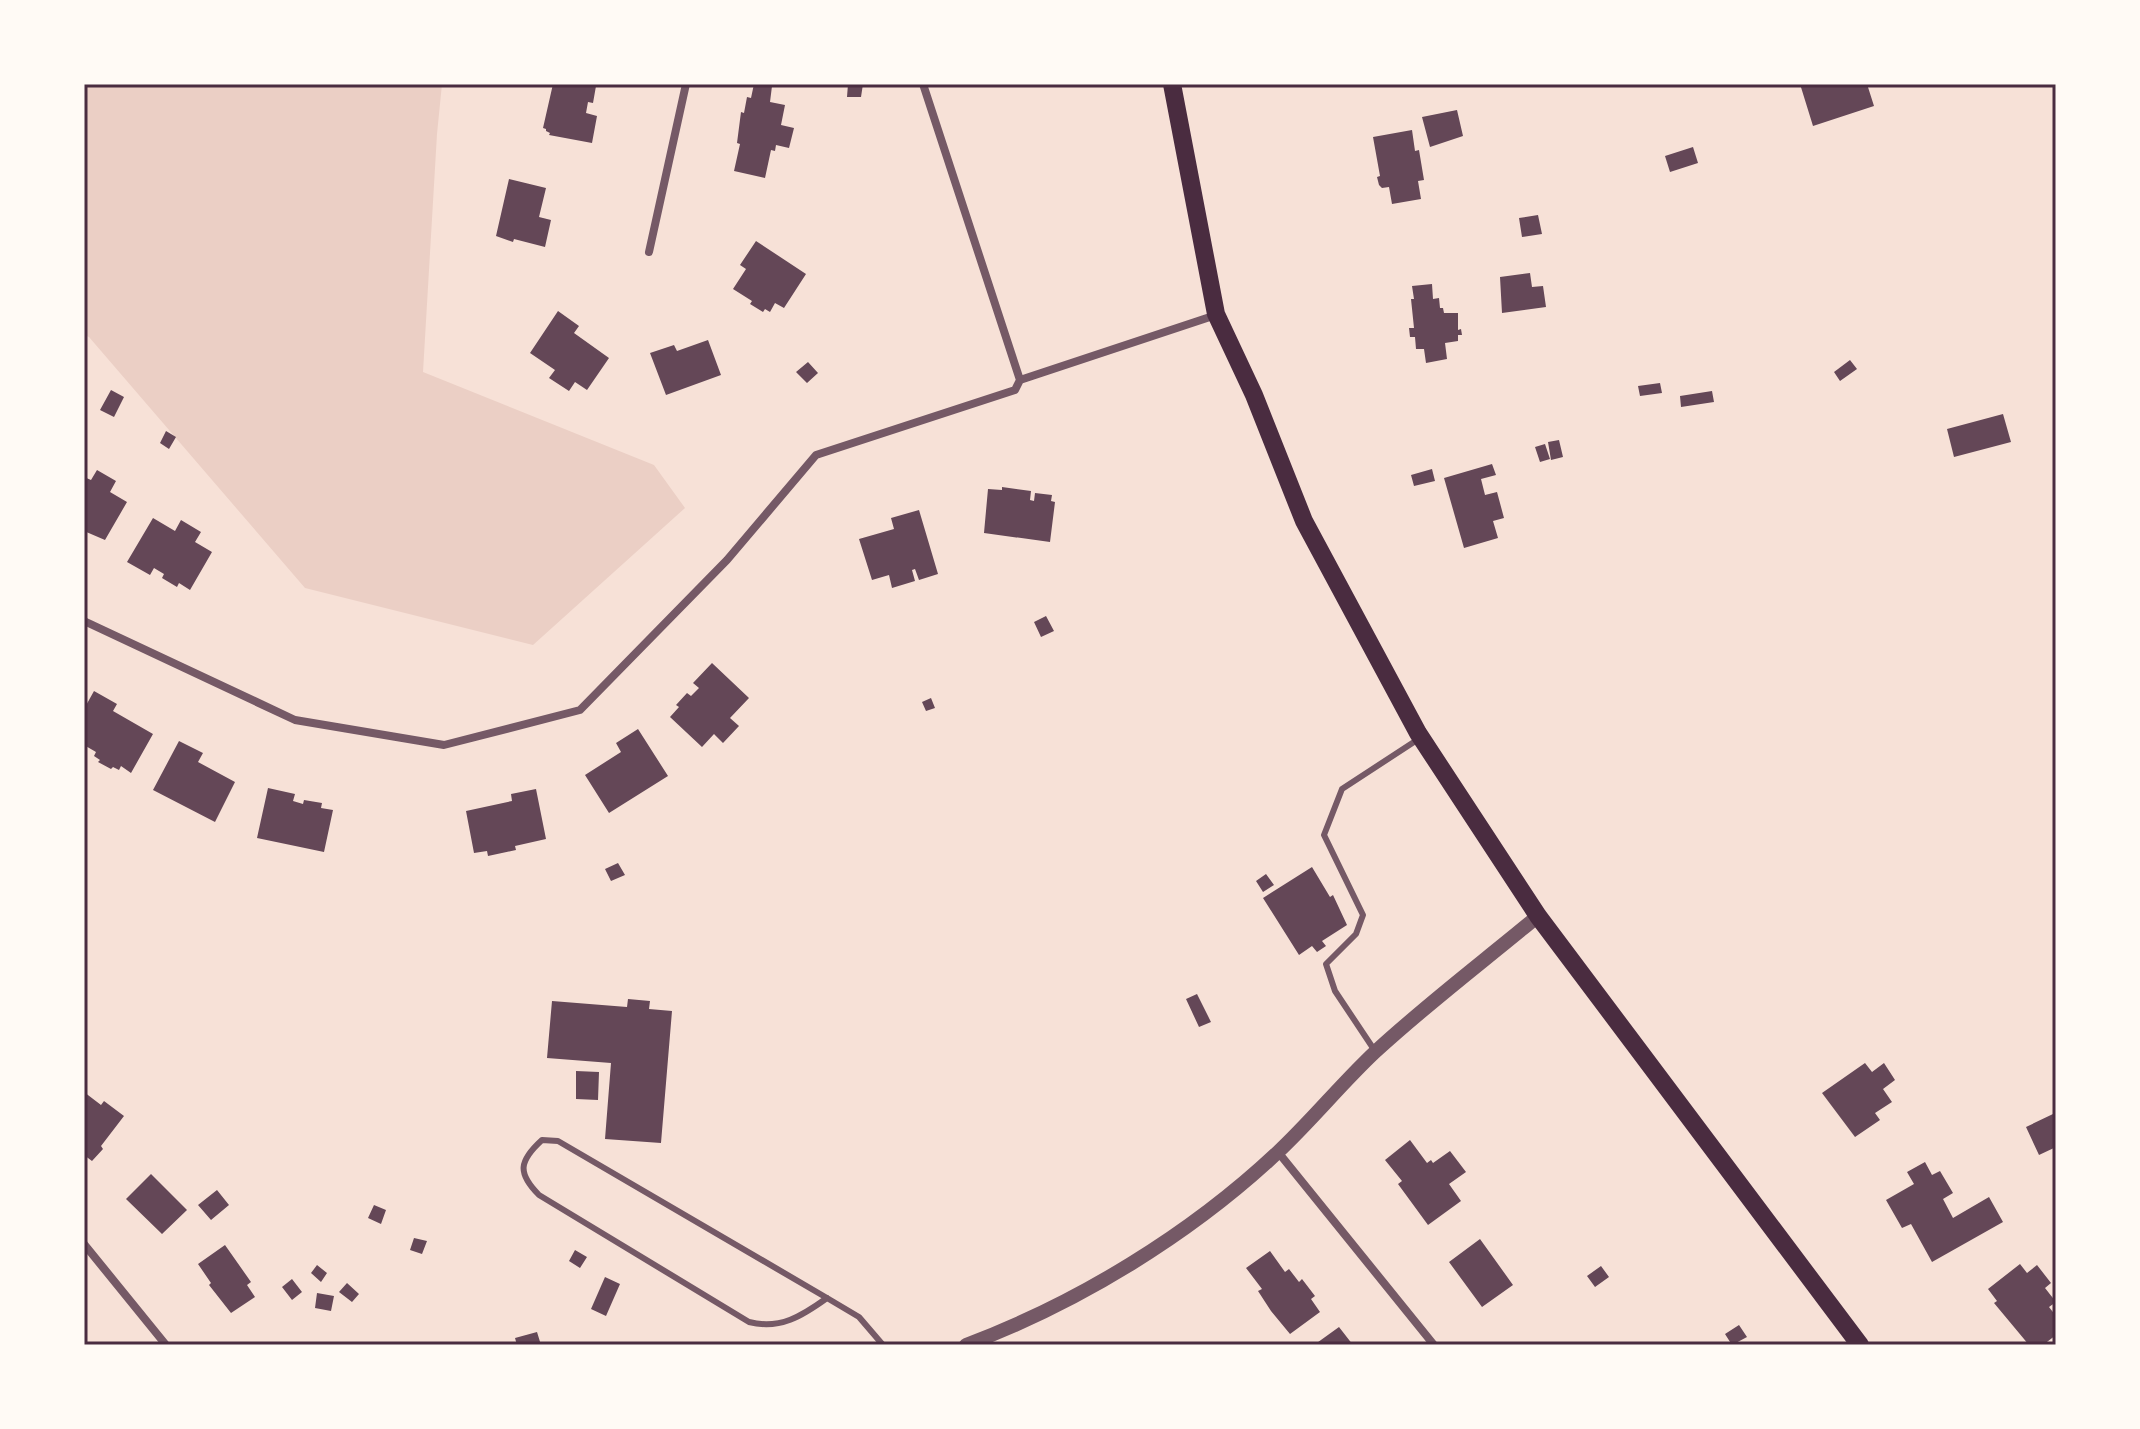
<svg xmlns="http://www.w3.org/2000/svg" width="2140" height="1429" viewBox="0 0 2140 1429" font-family="'Asap Condensed',sans-serif">
<rect width="100%" height="100%" fill="#f7e1d7"/>
<!-- green -->
<path fill="#ebcfc5" d="M84,84H442L437,134L423,372L654,465L685,508L533,645L305,588L89,337L84,335Z"/>
<!-- building -->
<path fill="#644757" d="M553,84H592L596,86L593,103L588,102L586,113L597,116L592,143L549,135L550,133L546,131V129L543,128Z
M754,84L772,86L770,102L785,105L781,125L794,128L789,148L776,145L775,151L771,150L765,178L734,171L740,144L737,143L741,112L744,113L747,97L751,98Z
M848,84H863L861,97H847Z
M1800,84H1867L1874,106L1813,126Z
M1457,110L1463,136L1430,147L1422,117Z
M1412,130L1415,151L1419,150L1424,180L1418,181L1421,199L1392,204L1389,187L1382,188L1379,185L1377,177L1380,176L1373,137Z
M1693,147L1698,163L1670,172L1665,156Z
M509,179L546,188L539,217L551,220L545,247L514,239L513,242L496,236Z
M1538,215L1542,234L1522,237L1519,218Z
M756,241L806,274L784,308L775,303L770,312L765,309L763,312L750,304L752,301L733,289L746,269L740,265Z
M1530,273L1532,287L1543,286L1546,307L1502,313L1500,277Z
M1432,284L1433,299L1439,298L1440,308H1443L1444,313H1458V330L1461,329L1462,335H1458V341L1445,343L1447,359L1426,363L1424,349H1416L1415,337H1410L1409,328H1414L1411,299H1414L1412,286Z
M558,311L579,326L574,333L609,358L587,390L575,382L569,391L549,378L555,370L530,353Z
M708,340L721,375L666,395L650,353L674,345L677,351Z
M1850,360L1857,369L1840,381L1834,372Z
M808,362L818,373L807,383L796,372Z
M1660,383L1662,393L1640,396L1638,386Z
M111,390L124,397L114,417L100,410Z
M1712,391L1714,402L1681,407L1680,396Z
M2003,414L2011,442L1954,457L1947,429Z
M166,431L176,437L169,449L160,443Z
M1559,440L1563,457L1551,460L1548,442Z
M1545,444L1550,459L1540,462L1535,447Z
M1492,464L1496,475L1481,479L1485,495L1497,492L1504,518L1493,521L1498,538L1464,548L1444,478Z
M1432,469L1435,481L1414,486L1411,475Z
M97,470L116,481L110,492L127,502L105,540L84,531V477L91,480Z
M1002,487L1031,491L1030,500L1034,501L1035,493L1052,495L1051,501L1055,502L1050,542L984,533L988,489L1002,490Z
M919,510L938,574L919,580L915,569L912,570L915,581L892,588L889,575L872,580L859,539L894,529L891,518Z
M153,518L175,531L181,520L201,532L195,542L212,552L190,590L179,583L177,587L162,578L164,574L154,568L150,575L127,562Z
M1046,616L1054,631L1041,637L1034,622Z
M712,663L749,698L730,718L739,726L723,743L714,734L702,747L670,717L679,707L676,705L687,693L691,696L699,688L693,683Z
M94,691L117,704L113,711L153,734L131,773L121,766L119,770L113,767L111,769L98,762L100,760L94,756L96,752L84,745V709Z
M931,698L935,708L926,711L922,702Z
M638,729L668,776L609,813L585,775L621,752L616,743Z
M179,741L203,753L198,762L235,782L215,822L153,790Z
M268,788L295,794L293,801L303,804L304,800L322,803L321,808L333,810L324,852L257,838Z
M536,789L546,839L515,846L516,850L488,856L487,851L474,853L466,811L512,801L511,794Z
M618,863L625,875L611,881L605,869Z
M1312,867L1330,897L1333,895L1347,925L1322,941L1326,946L1317,952L1312,946L1299,955L1263,898Z
M1266,874L1274,885L1263,892L1256,881Z
M1197,994L1211,1022L1199,1027L1186,999Z
M628,999L650,1001L649,1009L672,1011L661,1143L605,1139L611,1063L547,1058L552,1001L627,1007Z
M1865,1063L1872,1072L1884,1063L1895,1080L1883,1089L1892,1102L1875,1113L1880,1120L1855,1137L1822,1093Z
M576,1071L599,1072L598,1100L576,1099Z
M84,1092L101,1105L104,1101L124,1116L101,1146L103,1149L92,1161L84,1155Z
M2053,1114L2056,1119V1147L2039,1155L2026,1127Z
M1410,1140L1427,1163L1431,1160L1433,1163L1450,1151L1466,1172L1449,1184L1461,1201L1428,1225L1398,1184L1402,1181L1385,1160Z
M1925,1162L1932,1175L1940,1171L1953,1193L1943,1199L1953,1218L1989,1197L2003,1222L1932,1262L1911,1224L1902,1228L1886,1200L1914,1184L1907,1172Z
M151,1174L187,1210L162,1234L126,1199Z
M217,1190L229,1205L211,1220L198,1205Z
M374,1205L386,1210L381,1224L368,1218Z
M414,1238L427,1241L422,1254L410,1250Z
M1480,1239L1513,1285L1482,1307L1449,1262Z
M225,1245L251,1282L247,1285L255,1297L231,1313L209,1285L211,1283L198,1264Z
M575,1250L587,1257L580,1268L569,1261Z
M1270,1251L1285,1272L1289,1269L1299,1282L1302,1279L1315,1296L1311,1299L1320,1312L1290,1334L1271,1311L1258,1291L1262,1289L1246,1268Z
M2020,1264L2027,1273L2037,1265L2051,1283L2045,1288L2056,1302L2049,1307L2056,1316V1335L2043,1345H2029L1994,1303L1997,1301L1988,1289Z
M317,1265L327,1273L321,1282L311,1273Z
M1601,1266L1609,1277L1595,1287L1587,1276Z
M605,1277L620,1284L606,1316L591,1309Z
M292,1279L302,1292L292,1300L282,1287Z
M347,1283L359,1294L352,1302L339,1292Z
M317,1293L334,1296L331,1311L315,1308Z
M1739,1325L1747,1337L1732,1345L1725,1334Z
M1339,1327L1353,1345H1314Z
M537,1332L541,1345H517L515,1338Z"/>
<g fill="none" stroke-linecap="round" stroke-linejoin="round">
<!-- service -->
<path stroke="#755966" stroke-width="6" d="M1375,1051L1335,991L1326,964L1356,934L1363,915L1324,835L1342,789L1417,740
M827,1298C802,1316 780,1330 749,1322L539,1195C517,1173 519,1161 542,1140L558,1141L827,1298L859,1317L883,1345"/>
<!-- minor -->
<path stroke="#755966" stroke-width="8" d="M923,84L1020,380
M649,252L686,84
M84,621L295,720L444,745L580,710L727,560L816,455L1015,390L1020,380L1216,315
M1278,1152L1434,1345
M84,1244L166,1345"/>
<!-- tertiary -->
<path stroke="#755966" stroke-width="14" d="M966,1345C1078,1303 1191,1234 1278,1152C1312,1120 1341,1084 1375,1052C1427,1004 1484,961 1538,916"/>
<!-- primary -->
<path stroke="#4a2c40" stroke-width="18" d="M1172,84L1216,314L1254,395L1304,521L1418,733L1538,916L1860,1345"/>
</g>
<!-- border -->
<rect width="2140" height="1429" fill="none" stroke="#fffaf5" stroke-width="172"/>
<rect x="86" y="86" width="1968" height="1257" fill="none" stroke="#4a2c40" stroke-width="3"/>
</svg>
